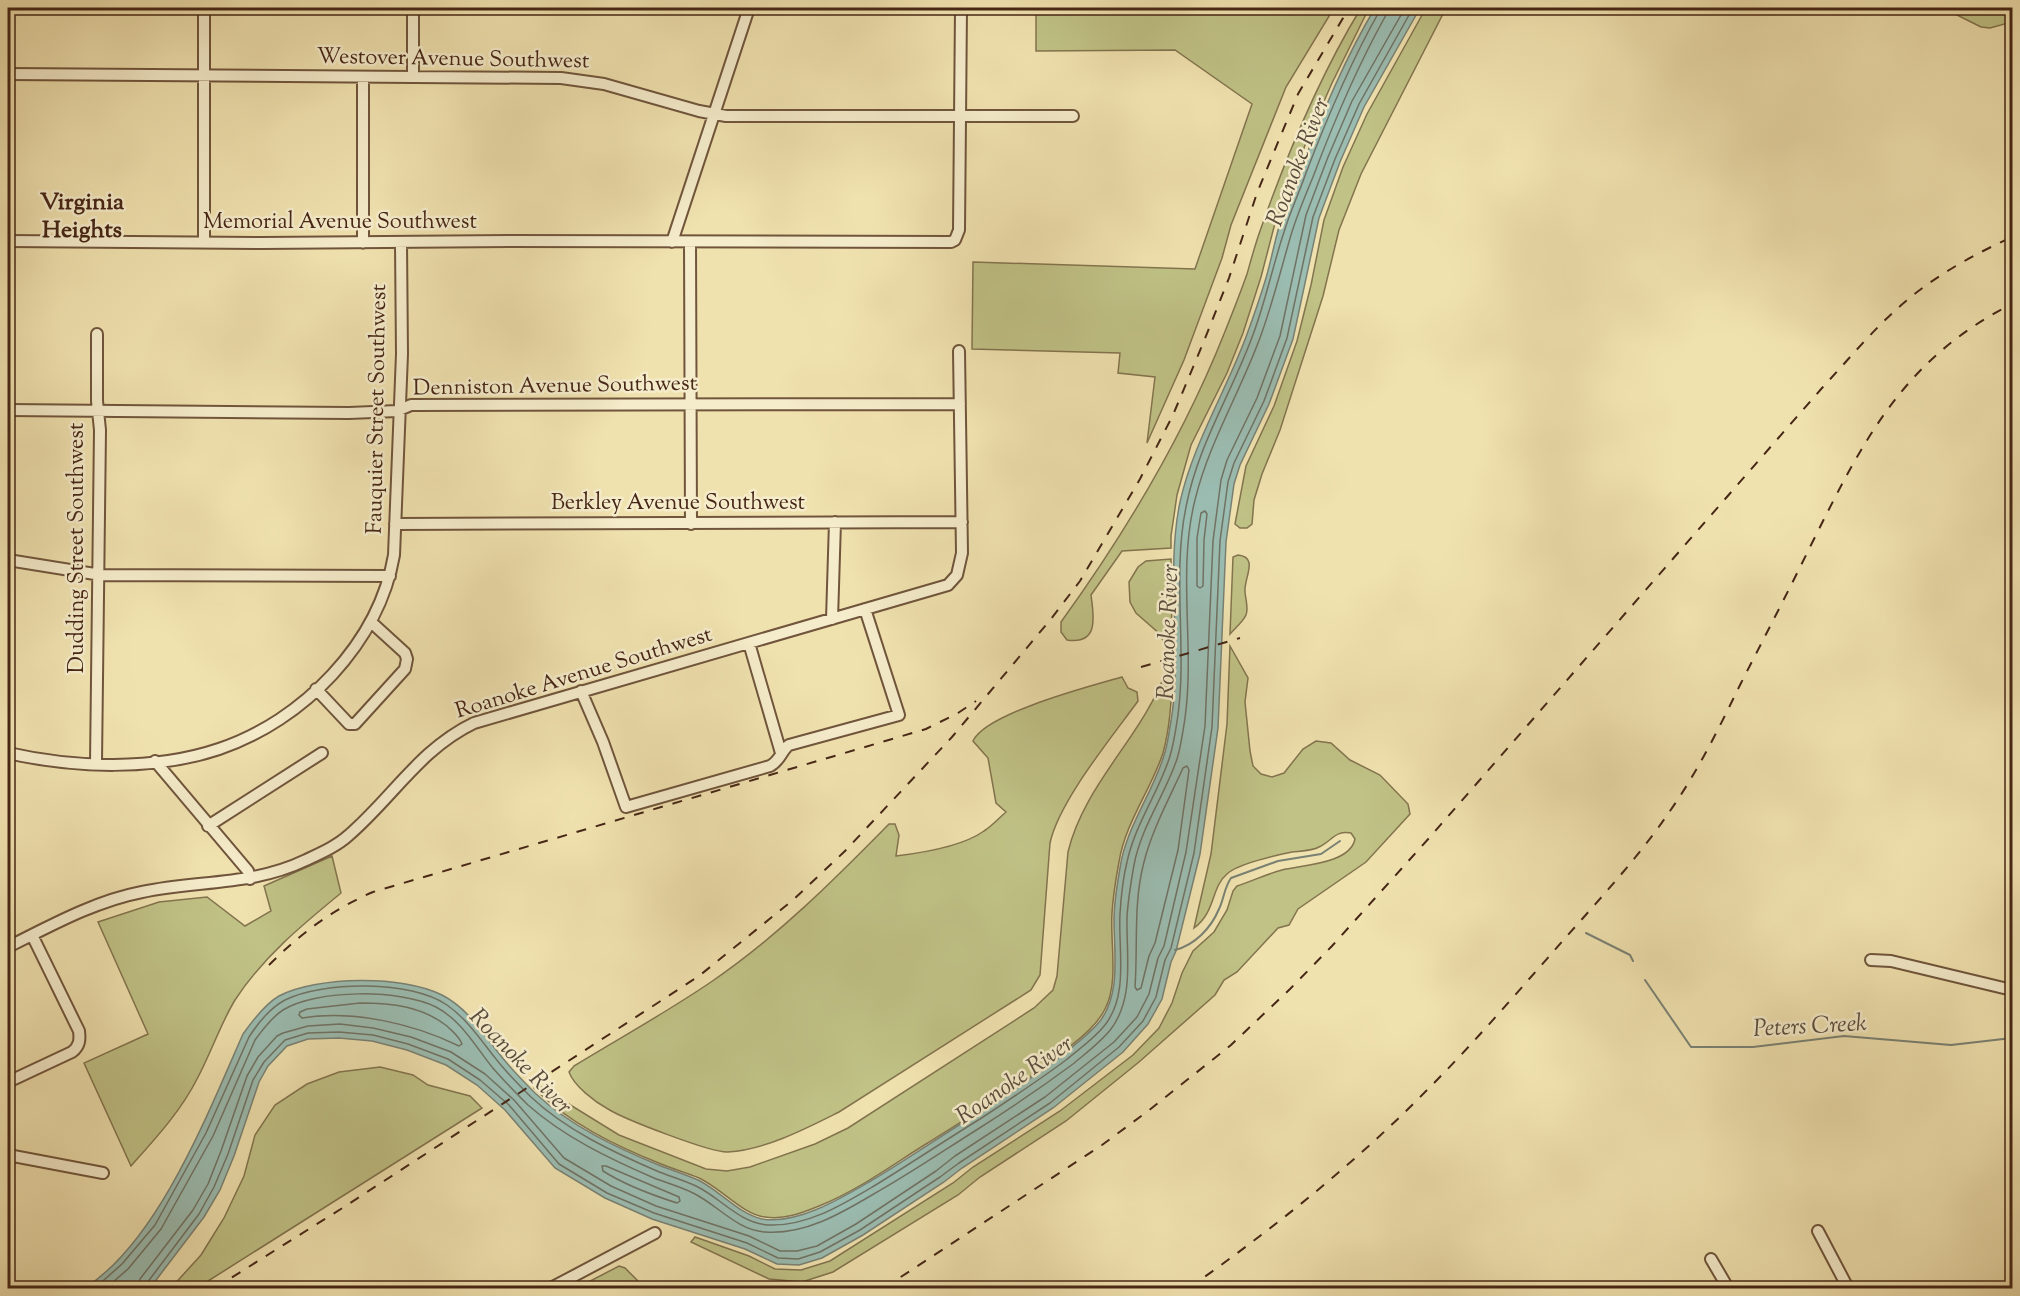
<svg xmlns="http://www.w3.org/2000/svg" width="2020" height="1296" viewBox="0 0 2020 1296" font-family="'Sorts Mill Goudy',serif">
<rect width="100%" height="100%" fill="#f0e2af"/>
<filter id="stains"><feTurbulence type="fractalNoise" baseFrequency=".00333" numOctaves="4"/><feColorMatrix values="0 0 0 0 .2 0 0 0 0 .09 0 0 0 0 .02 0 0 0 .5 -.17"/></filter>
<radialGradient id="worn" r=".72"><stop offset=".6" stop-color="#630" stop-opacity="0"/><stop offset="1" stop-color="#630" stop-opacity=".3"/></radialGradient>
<!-- green -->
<path fill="#c0c286" stroke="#83744e" stroke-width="1.5" d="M1036,8H1334L1286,87L1231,225L1222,258L1184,360L1147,443L1155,377L1118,373L1120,353L972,349L973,262L1195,269L1252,104L1175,50L1036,51Z
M1361,8H1369L1332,83L1307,140L1274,227L1261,277L1243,333L1227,373L1191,445L1177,495L1171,536V548L1122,551L1091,595C1094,617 1099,645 1067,640L1061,632V622C1126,532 1183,437 1224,334C1232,314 1240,294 1247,274C1251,260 1255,245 1260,231C1287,154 1319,77 1361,8Z
M1426,8H1446L1361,174L1339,230L1323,296L1280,430L1262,474L1254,500L1252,524L1247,528H1240L1235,524L1246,466L1274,406L1297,341L1311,285L1324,220L1343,167L1367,114Z
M1943,8H2012V22L1990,28L1981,27Z
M1238,555C1259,557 1244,578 1245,591C1245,598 1249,608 1246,615C1243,622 1234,629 1230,634L1233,557Z
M1171,559L1172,652L1167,653L1161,635L1136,613L1130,602L1129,582L1138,567L1146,561Z
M1230,646L1248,678L1245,702L1250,751L1253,766L1261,774L1272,777L1284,773L1303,749L1316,741L1331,743L1350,760L1380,775L1408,804L1410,814L1366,862L1298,909L1289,925L1278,928L1237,972L1224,980L1215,995L1139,1062L1066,1121L980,1177L958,1195L833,1272L802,1282L769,1279L691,1242L695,1237L749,1256L775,1269L801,1270L830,1261L953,1183L973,1167L1060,1111L1133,1055L1159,1028L1172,1003L1182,973L1193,951L1214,932L1227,910L1233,891L1237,886C1252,881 1267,874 1282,870C1302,865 1350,864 1355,839L1351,833C1335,830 1332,841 1319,847C1312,851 1300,851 1292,852C1277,855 1237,864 1227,874C1211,887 1216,912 1194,928L1211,854L1227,724Z
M1166,671H1172C1172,698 1170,727 1163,753C1151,790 1125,823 1119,862C1116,878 1113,896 1112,913C1110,942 1119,983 1105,1009C1096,1027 1078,1040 1062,1053C1019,1087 972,1115 926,1144C892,1165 857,1191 819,1206C802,1213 784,1220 765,1217C743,1215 721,1188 699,1178C687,1173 673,1169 661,1164C616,1146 568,1123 534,1088L538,1085L619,1135L706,1169L727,1171L750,1167L815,1144L848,1128L1034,1008L1053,990L1057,976L1068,852C1084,784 1143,736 1166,671Z
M1122,677L1128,688L1137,692L1138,701C1112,737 1059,801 1050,843L1040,975L1031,990L839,1112C807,1128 765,1150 728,1152C711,1153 624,1119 608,1109C595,1102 574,1086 569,1072L574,1066C620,1038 667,1012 711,982C777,937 834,880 889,824H895L899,835L896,856C921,853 963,846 984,831C992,826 999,818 1006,812L996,803L988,758L973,741C986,713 1091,686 1122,677Z
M332,856L341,893C302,925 263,957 235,1000C220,1025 211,1053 197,1079C181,1111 155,1139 131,1166L84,1063L148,1034L98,922L159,902L207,897L245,926L271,911L264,886Z
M380,1067L413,1075L428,1085L470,1096L482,1108L197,1288H171L201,1255L224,1218L244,1176L255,1135L275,1105L307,1084L339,1072Z
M619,1266L625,1268L645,1288H577Z"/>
<!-- water -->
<path fill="#9bbdb2" stroke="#798174" stroke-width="1.5" d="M1375,8H1420L1364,107L1340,162L1319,218L1293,339L1269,404L1240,465L1234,484L1226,542L1218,728L1200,854L1176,951L1171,962L1162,999L1148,1024L1123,1052L1053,1108L962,1168L944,1182L863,1235L822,1258L799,1265L777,1264L745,1249L652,1219L605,1198L555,1168L505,1110L477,1085L446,1065L407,1050L372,1041L339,1038L308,1039L287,1046L268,1066L259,1082L234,1156L220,1190L204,1217L150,1288H85C159,1240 208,1113 243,1034C253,1020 265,1004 279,996C318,976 403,975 442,995C471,1010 486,1039 506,1062C515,1073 525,1083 535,1093C570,1126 617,1148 661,1166C674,1171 687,1175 700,1181C721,1192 739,1214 762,1219C796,1225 840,1199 869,1182C905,1161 939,1137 975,1115C1004,1096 1033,1078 1061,1056C1074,1045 1089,1035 1100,1021C1121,994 1114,952 1114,920C1114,903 1117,885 1120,868C1126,826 1154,792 1165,752C1168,742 1169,731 1171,721C1183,649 1165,574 1180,502C1193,444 1225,393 1246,337C1253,318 1260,298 1266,278C1271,261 1274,244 1279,227C1285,208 1294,188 1301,169C1322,114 1345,58 1375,8Z"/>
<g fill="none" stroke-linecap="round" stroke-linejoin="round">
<!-- shore -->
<path stroke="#707264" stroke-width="1.5" d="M1205,511L1207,514L1204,540L1203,586L1200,588L1197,586V538L1201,513Z
M1187,766L1189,770L1178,850L1155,943L1149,956L1141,988L1137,990L1135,987C1138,946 1133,903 1144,862C1152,830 1169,799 1183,768Z
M360,1003C392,1003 421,1006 447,1026C453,1032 459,1036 462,1044L459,1046C412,1023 353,1010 302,1018L299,1015L300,1012L307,1009Z
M602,1166H606L679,1197L680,1201L677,1203C652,1195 625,1185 603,1171Z
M95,1288L122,1264L155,1225L206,1133L249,1037C258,1023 270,1008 285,1000C324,981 411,980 447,1005C468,1020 480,1039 496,1059C506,1072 519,1085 531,1097C566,1130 613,1152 657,1171C669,1176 683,1180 696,1186C721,1198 739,1223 768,1225C806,1227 842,1205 874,1186C910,1164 944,1141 980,1119C1009,1100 1038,1081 1066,1060C1079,1049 1094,1039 1105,1025C1129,994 1118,950 1120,914C1121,897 1123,878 1127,862C1135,824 1159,792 1170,756C1174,743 1176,728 1178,715C1187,646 1172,575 1186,507C1198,444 1233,391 1254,332C1266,299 1273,265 1284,232C1290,212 1299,193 1306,173C1327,118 1350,63 1379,12L1380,8
M106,1288L128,1269L161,1229L213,1136L255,1040C263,1029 272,1017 283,1010C316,989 401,989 436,1007C461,1020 475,1046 492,1067C503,1080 516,1093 528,1105C564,1137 610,1159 654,1178C667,1183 681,1187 693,1193C718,1205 736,1230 765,1232C804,1235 840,1214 872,1195C908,1175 943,1151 978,1129C1011,1108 1042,1087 1073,1064C1086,1053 1101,1042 1111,1029C1135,997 1126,954 1127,917C1128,900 1131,882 1134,865C1141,827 1165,795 1177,759C1181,746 1183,731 1185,718C1195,646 1177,571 1195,500C1209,442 1241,391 1261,335C1273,302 1281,269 1291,235C1297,215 1305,196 1313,177C1334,121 1357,67 1386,15L1387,8
M138,1288L140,1279L193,1210L208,1184L221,1151L247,1076L258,1057L277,1036L283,1033L308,1026L340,1024L373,1028L411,1037L451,1052L485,1074L514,1100L564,1158L611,1186L656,1206L749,1236L780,1251H797L817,1246L856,1224L936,1171L955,1156L1045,1097L1114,1042L1137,1017L1149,994L1158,958L1164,946L1186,852L1205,726L1213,541L1221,480L1227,460L1257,398L1280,336L1306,215L1328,157L1352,101L1405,8
M146,1288L147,1283L199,1214L214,1187L228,1154L253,1080L264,1062L285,1040L308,1033L339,1032L373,1035L408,1044L448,1059L480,1080L509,1105L559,1164L607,1193L654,1213L747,1243L778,1258L798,1259L820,1252L860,1230L940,1177L959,1163L1050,1103L1119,1047L1143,1021L1156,997L1165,960L1171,948L1194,853L1212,727L1220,541L1228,482L1234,463L1264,401L1287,338L1313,217L1335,159L1359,104L1413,8"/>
<!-- stream -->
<path stroke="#798174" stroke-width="2" d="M1586,933L1630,955L1633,961
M1175,950C1195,945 1211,928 1219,909C1224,899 1224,888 1231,878L1278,861L1321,854L1340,841
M1645,980L1691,1047H1753L1844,1036L1951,1045L2012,1038"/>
<defs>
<path id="minor" d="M204,8V242
M413,8V77
M8,74L561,78L604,84L699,111L726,116H1073
M363,77V243
M8,241L261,243L510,241L951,242L955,240L959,230L961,8
M672,242L749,8
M690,242L691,524
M8,410L349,413L397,411L411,405L960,404
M395,524L962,522
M8,560L101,575L390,576
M832,619L835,522
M749,643L781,753
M316,689L349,724H355L405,669L407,659L405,653L371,622
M581,691L603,742L626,807L770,766C780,761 781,751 789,745L899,715L865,609
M8,753C74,768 154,771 219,749C303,721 379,643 394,555L402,354L401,243
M155,761L248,871L250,879
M96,763L100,430L97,401V334
M208,826L322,753
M8,947C50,926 95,901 142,892C198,880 252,886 306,860C321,853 337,846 349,835C393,797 420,749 474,723L948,585L957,575L962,553L959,351
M1871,960L1891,961L2012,990
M8,1082L72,1052C80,1046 80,1039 79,1031L32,935
M8,1155L103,1173
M1818,1231L1848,1288
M1711,1259L1728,1288
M551,1288L655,1233"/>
</defs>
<!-- minor casing -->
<use href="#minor" stroke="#70553c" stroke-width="14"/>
<!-- minor -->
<use href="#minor" stroke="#f5eccb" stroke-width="10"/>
<!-- rail -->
<path stroke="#462616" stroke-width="2" stroke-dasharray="10 10" stroke-linecap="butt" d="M1141,667L1240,638
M269,965C300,934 333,909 373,892L926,729L958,713L976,701
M215,1288L344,1207L699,976L793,900L845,851L952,737L1051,619L1080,581L1140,479L1173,415L1204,341L1229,278L1257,193L1298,94L1349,8
M884,1288L1102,1145L1148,1111L1231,1045L1290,989L1332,946L1430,837L1822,388C1849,359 1875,327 1906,301C1938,274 1975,254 2012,237
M1189,1288C1274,1228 1357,1162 1430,1087C1473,1044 1513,997 1553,952C1593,906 1636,861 1670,811C1698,771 1719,728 1740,685C1764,638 1788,592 1811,545C1863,441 1903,359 2012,304"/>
</g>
<g text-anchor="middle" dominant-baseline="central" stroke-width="5" stroke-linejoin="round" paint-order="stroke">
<!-- street labels -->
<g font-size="22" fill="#462616" stroke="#f5eccb">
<text transform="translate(453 60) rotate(1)">Westover Avenue Southwest</text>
<text x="340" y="223">Memorial Avenue Southwest</text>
<text transform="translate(555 387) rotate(-1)">Denniston Avenue Southwest</text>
<text transform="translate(378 409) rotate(-89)">Fauquier Street Southwest</text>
<text x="678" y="504">Berkley Avenue Southwest</text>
<text transform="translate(78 548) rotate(-90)">Dudding Street Southwest</text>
<text transform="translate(584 674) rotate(-17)">Roanoke Avenue Southwest</text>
</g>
<!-- water labels -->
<g font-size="24" font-style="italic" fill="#5b4c3d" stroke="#f5eccb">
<text transform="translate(1299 162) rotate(-69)">Roanoke River</text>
<text transform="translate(1169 632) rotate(-88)">Roanoke River</text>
<text transform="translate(1810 1027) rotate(-3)">Peters Creek</text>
<text transform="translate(520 1062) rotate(46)">Roanoke River</text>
<text transform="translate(1015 1081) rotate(-35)">Roanoke River</text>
</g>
<!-- neighbourhood labels -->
<g font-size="24" font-weight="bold" fill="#462616" stroke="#f5eccb">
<text x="82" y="203">Virginia<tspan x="82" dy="28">Heights</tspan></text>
</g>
</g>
<!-- margin -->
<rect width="2020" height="1296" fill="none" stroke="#f0e2af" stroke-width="30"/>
<rect x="9" y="9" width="2002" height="1278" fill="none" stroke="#462616" stroke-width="3"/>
<rect x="15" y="15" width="1990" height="1266" fill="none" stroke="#462616" stroke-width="1.5"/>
<rect width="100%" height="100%" filter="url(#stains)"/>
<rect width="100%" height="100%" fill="url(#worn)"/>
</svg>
